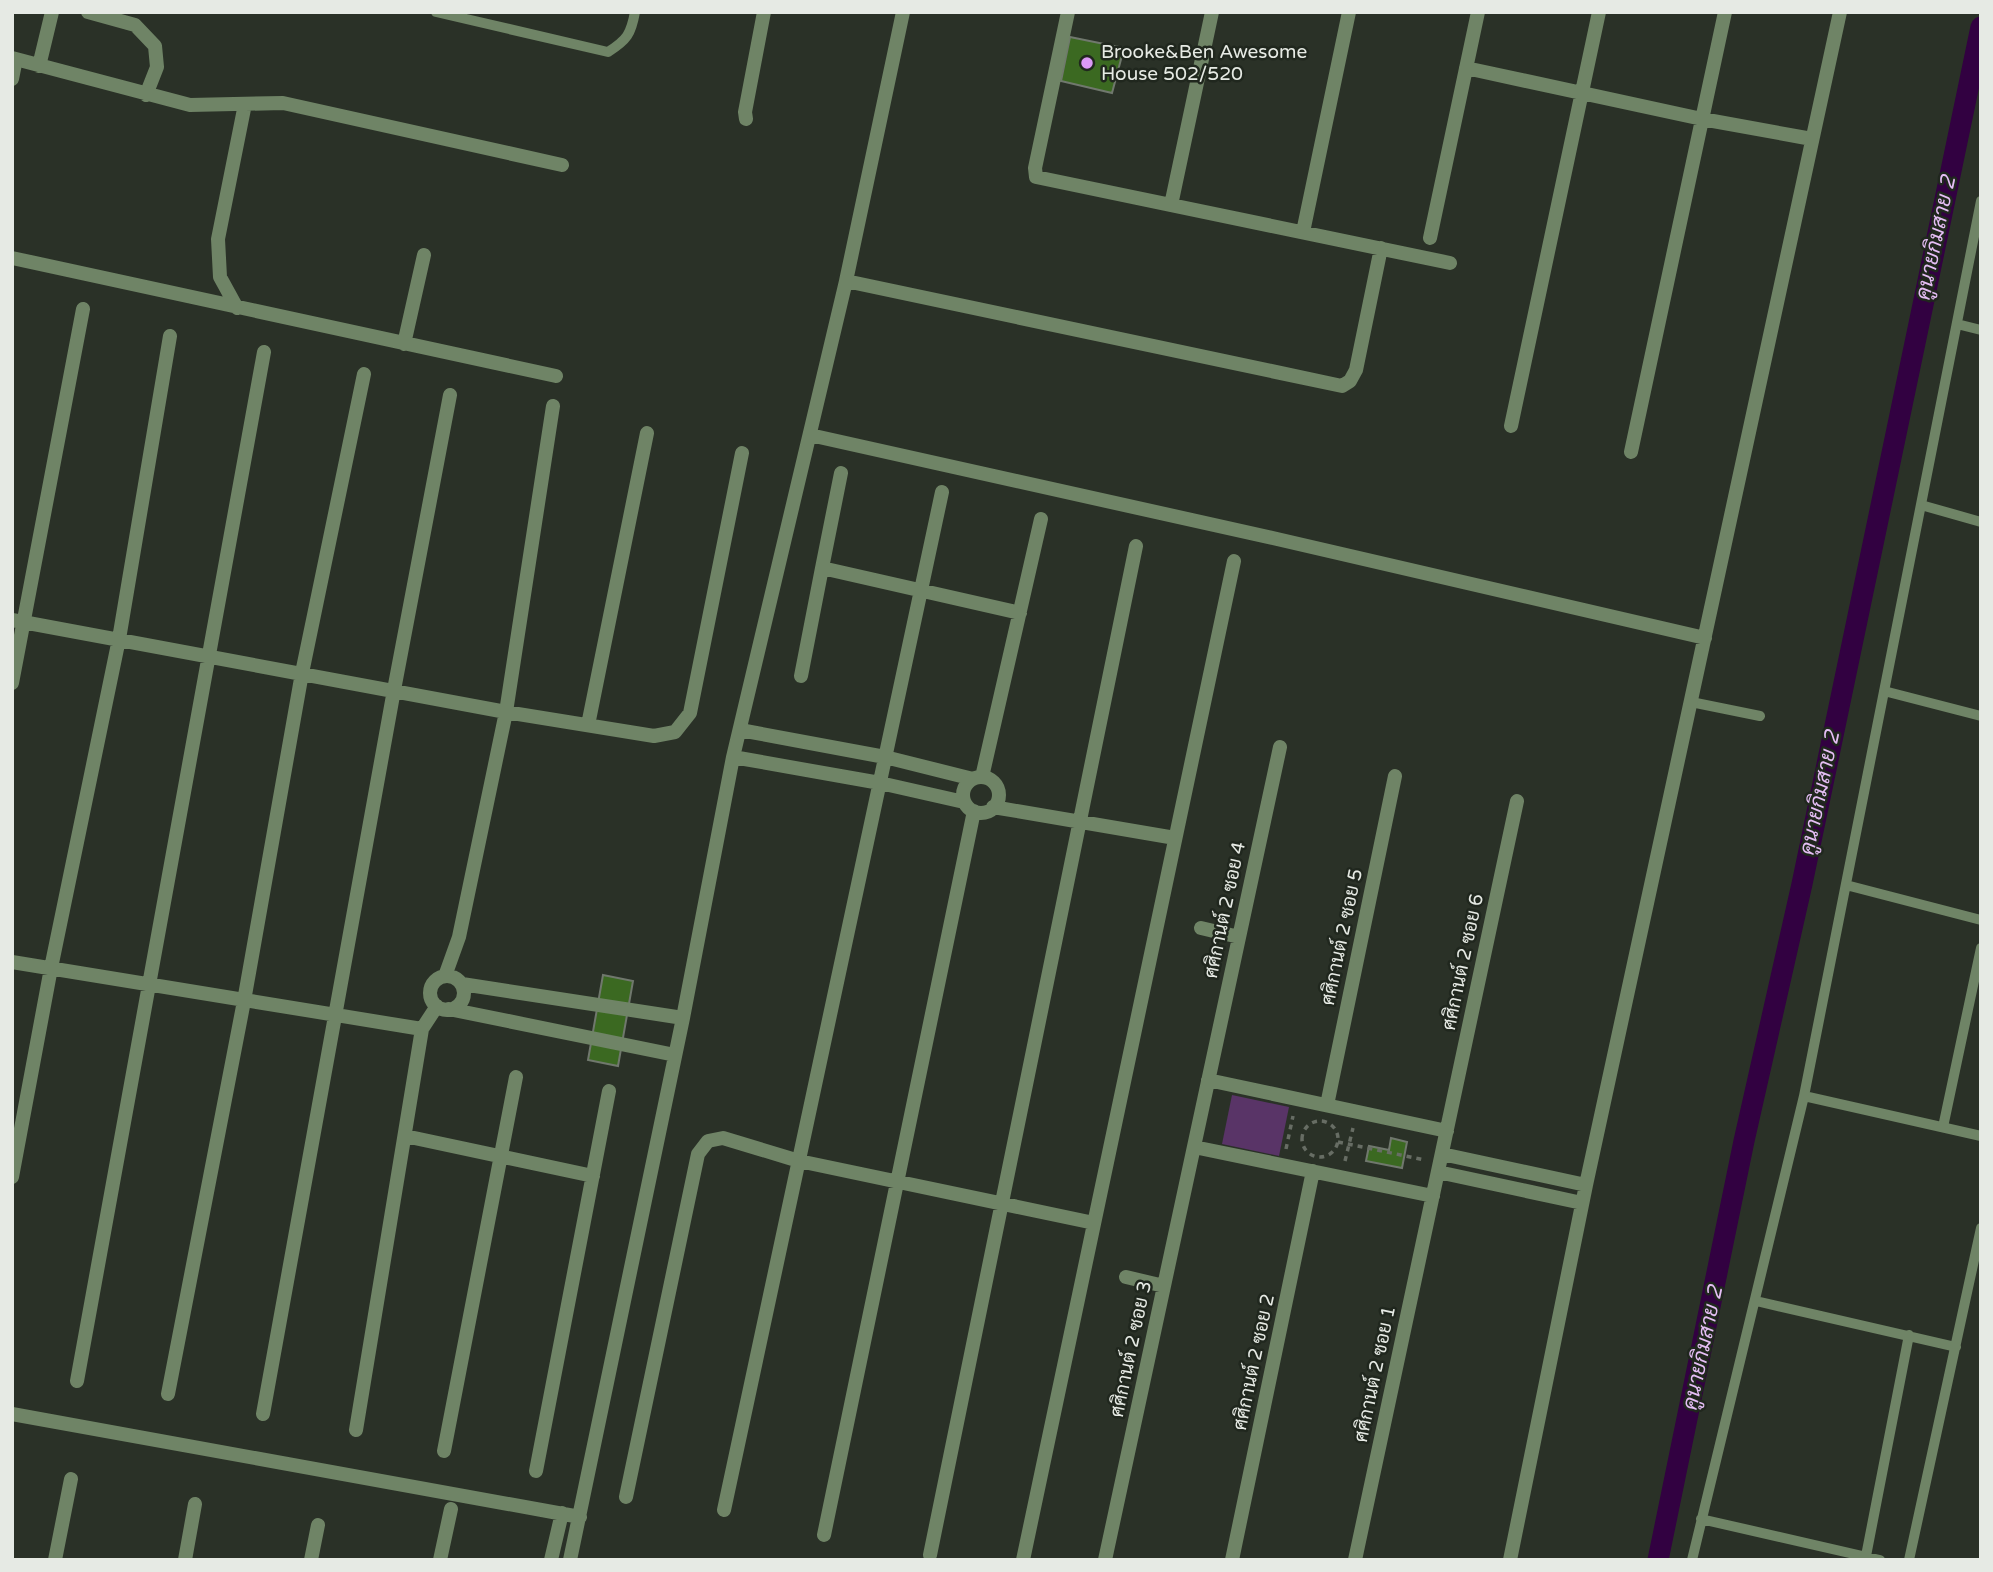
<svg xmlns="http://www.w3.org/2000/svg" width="1993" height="1572" viewBox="0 0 1993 1572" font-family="'Varela Round',Sarabun,sans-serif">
<rect width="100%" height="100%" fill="#2a3127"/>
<!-- green -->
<path fill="#593467" d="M1232,1095L1289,1107L1279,1156L1222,1144Z"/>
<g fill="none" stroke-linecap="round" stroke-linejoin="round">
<!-- canal -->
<path stroke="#320141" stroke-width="21" d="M1658,1560L1744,1141L1802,884L1981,27"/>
</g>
<!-- building -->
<path fill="#3b6921" stroke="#70786d" stroke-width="2" d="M1070,37L1124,48L1112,93L1061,81Z
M603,975L633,981L618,1066L588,1060Z
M1391,1138L1407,1142L1402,1168L1366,1161L1369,1146L1389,1150Z"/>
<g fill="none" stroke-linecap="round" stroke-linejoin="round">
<!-- path -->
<path stroke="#676d64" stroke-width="3.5" stroke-dasharray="5 5" stroke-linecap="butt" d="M1302 1139a18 18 0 1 1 36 0a18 18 0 1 1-36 0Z
M1338,1142L1425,1160
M1286,1149L1293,1116
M1345,1161L1353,1128"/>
<!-- service -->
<path stroke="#6f8466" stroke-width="10" d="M436,12L608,52C627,40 631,34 635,12
M1957,324L1981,330
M1921,505L1981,522
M1884,691L1981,716
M1691,702L1760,716
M1846,885L1981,920
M1804,1096L1981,1136
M1943,1127L1981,948
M1756,1301L1956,1347
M1701,1519L1880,1560
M1866,1556L1909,1335
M1692,1560L1804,1096L1981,201
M1909,1560L1981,1228"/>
<!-- minor -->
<path stroke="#6f8466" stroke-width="14" d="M88,12L135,25L155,46L157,67L146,95
M1068,12L1035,168L1036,177L1450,263
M12,58L190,105L283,103L562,165
M39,66L52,12
M1466,68L1702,119L1812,139
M12,79L16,59
M746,119L745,112L764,12
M1171,205L1212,12
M1303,232L1349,12
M1430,238L1478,12
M12,258L556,376
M846,281L1342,386L1350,381L1356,370L1381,248
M237,308L220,277L218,239L245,104
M404,344L424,255
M1511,426L1599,12
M810,435L1277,539L1705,638
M1631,452L1725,12
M841,473L822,568L1020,613
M12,620L506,712L654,736L675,732L690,713L742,453
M801,676L822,568
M12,683L83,309
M588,725L647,433
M740,730L885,757L973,779
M733,757L880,783L964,802
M982,777L1041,519
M963 795a18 18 0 1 1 36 0a18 18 0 1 1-36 0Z
M993,807L1175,838
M1201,928L1239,937
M12,962L422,1029
M445,976L459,937L506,712L553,406
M430 993a17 17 0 1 1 34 0a17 17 0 1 1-34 0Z
M462,984L683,1018
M449,1009L675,1055
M1208,1080L1447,1131
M1327,1105L1395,776
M405,1136L593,1176
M1194,1147L1433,1196
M1442,1154L1586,1185
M1438,1172L1582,1203
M12,1177L51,968L119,639L170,336
M1126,1277L1164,1286
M77,1381L264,352
M168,1394L244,1001L302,673L364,374
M12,1414L580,1517
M263,1414L394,690L450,395
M356,1430L422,1029L437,1006
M444,1451L516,1077
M536,1471L609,1091
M626,1497L698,1154L708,1141L723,1138L799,1161L1094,1223
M724,1510L942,492
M824,1535L974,811
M930,1555L1136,546
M55,1560L71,1479
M185,1560L195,1504
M311,1560L318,1525
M440,1560L451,1509
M551,1560L562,1513
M570,1560L683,1018L733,757L846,281L903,12
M1023,1560L1234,561
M1105,1560L1280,747
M1232,1560L1313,1171
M1355,1560L1517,801
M1510,1560L1586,1185L1840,12"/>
</g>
<!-- markers -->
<circle fill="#db99f5" stroke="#20271e" stroke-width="2.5" cx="1087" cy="63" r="7"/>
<g text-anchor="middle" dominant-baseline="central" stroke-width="5" stroke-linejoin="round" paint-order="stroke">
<!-- poi labels -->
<g font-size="19" fill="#e6eae4" stroke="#20271e" text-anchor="start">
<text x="1101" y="52">Brooke&amp;Ben Awesome<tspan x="1101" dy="22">House 502/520</tspan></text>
</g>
<!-- street labels -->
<g font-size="19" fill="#e6eae4" stroke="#20271e">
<text transform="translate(1225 910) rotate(-78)">ศศิกานต์ 2 ซอย 4</text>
<text transform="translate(1342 937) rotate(-78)">ศศิกานต์ 2 ซอย 5</text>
<text transform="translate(1463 962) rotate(-78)">ศศิกานต์ 2 ซอย 6</text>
<text transform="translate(1131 1349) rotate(-78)">ศศิกานต์ 2 ซอย 3</text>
<text transform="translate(1254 1362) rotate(-78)">ศศิกานต์ 2 ซอย 2</text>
<text transform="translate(1375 1374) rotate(-78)">ศศิกานต์ 2 ซอย 1</text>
</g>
<!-- water labels -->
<g font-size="21" font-style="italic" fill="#e5bef5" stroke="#20271e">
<text transform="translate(1936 238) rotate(-78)">คูนายกิมสาย 2</text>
<text transform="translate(1820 793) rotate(-78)">คูนายกิมสาย 2</text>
<text transform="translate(1703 1348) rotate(-78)">คูนายกิมสาย 2</text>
</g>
</g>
<!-- border -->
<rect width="1993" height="1572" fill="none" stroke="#e6eae4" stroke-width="28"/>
</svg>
